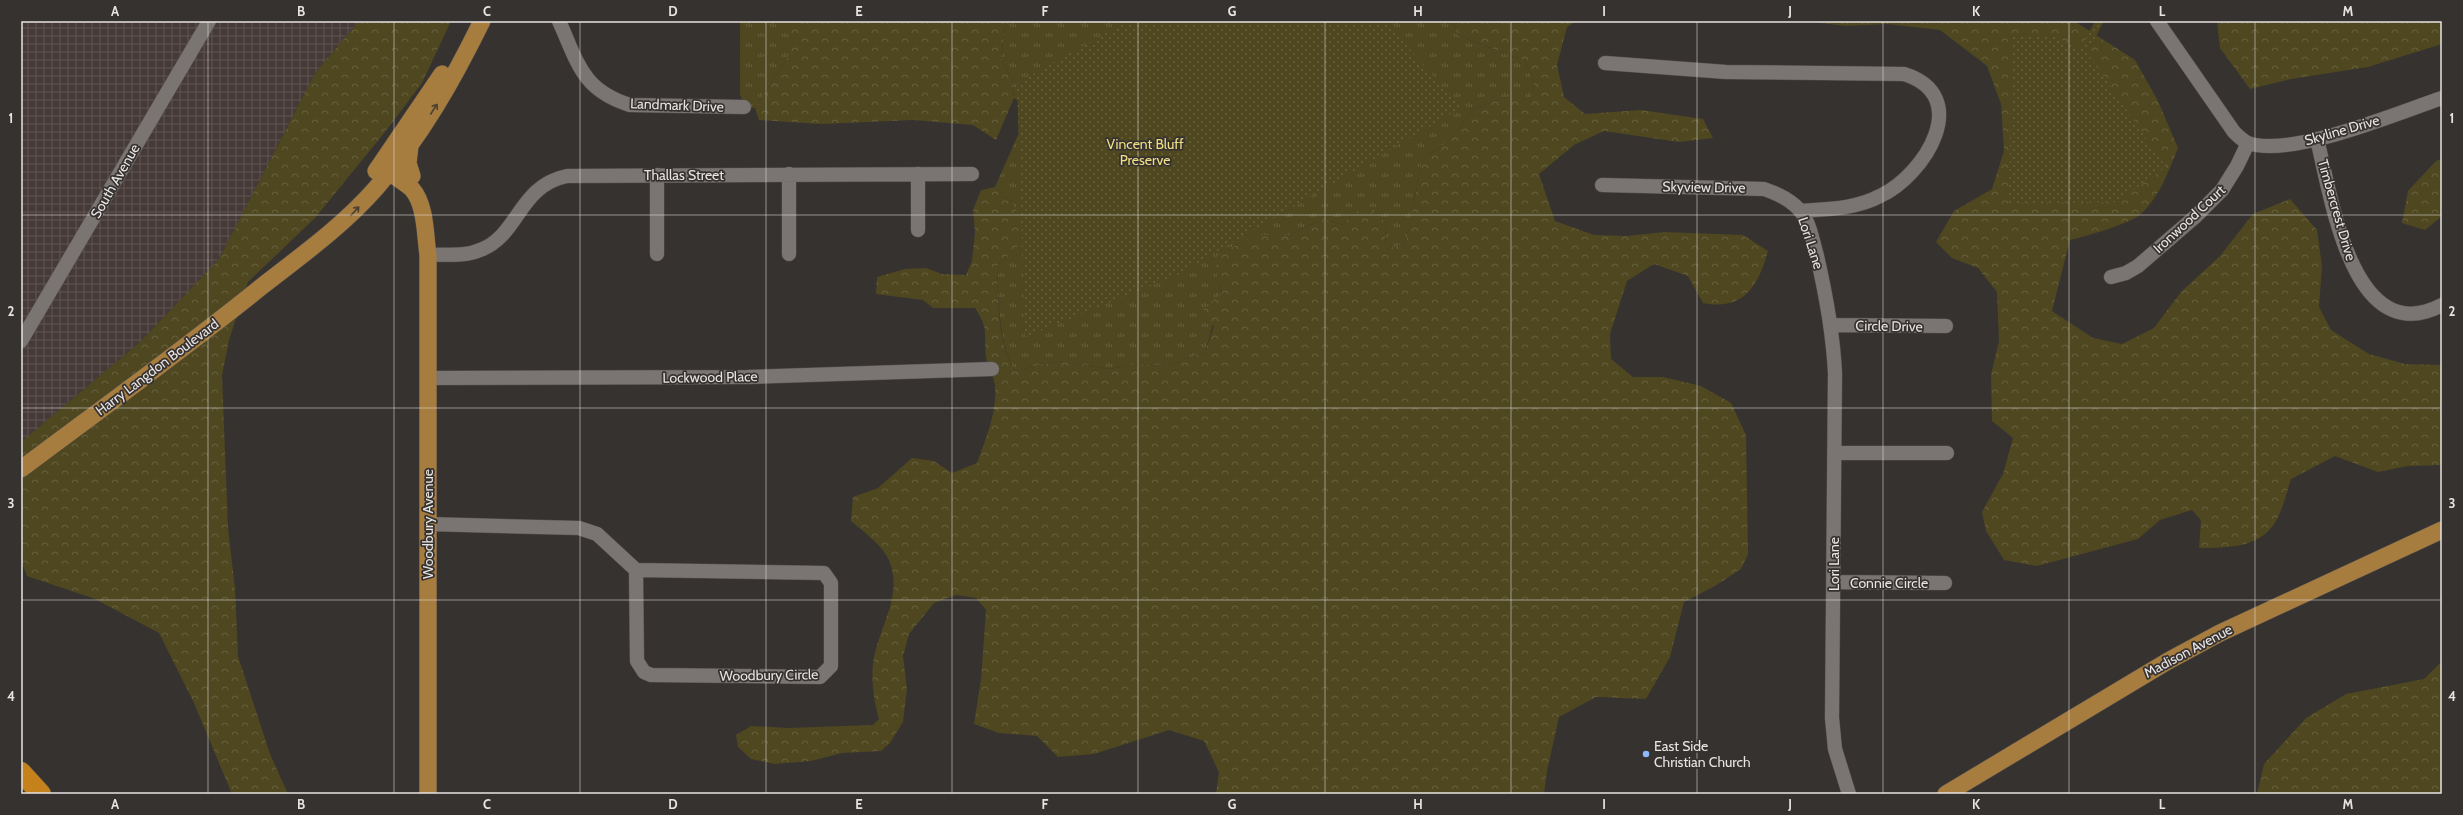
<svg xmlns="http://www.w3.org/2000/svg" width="2463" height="815" viewBox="0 0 2463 815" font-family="Cabin,sans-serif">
<defs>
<pattern id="industrial-grid" width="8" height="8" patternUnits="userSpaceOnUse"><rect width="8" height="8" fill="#453a37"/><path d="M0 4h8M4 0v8" fill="none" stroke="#605654"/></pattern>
<pattern id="grass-tufts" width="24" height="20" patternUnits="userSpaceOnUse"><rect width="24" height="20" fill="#4e471f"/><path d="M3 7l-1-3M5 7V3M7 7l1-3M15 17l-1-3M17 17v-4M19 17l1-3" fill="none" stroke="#68613f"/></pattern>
<pattern id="forest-crowns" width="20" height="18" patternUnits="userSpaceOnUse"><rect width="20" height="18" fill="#4e471f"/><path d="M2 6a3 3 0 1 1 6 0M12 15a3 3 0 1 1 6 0" fill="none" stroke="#68613f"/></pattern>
<pattern id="park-dots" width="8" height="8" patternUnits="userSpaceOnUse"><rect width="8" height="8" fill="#4e471f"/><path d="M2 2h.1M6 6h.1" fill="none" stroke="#68613f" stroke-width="1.8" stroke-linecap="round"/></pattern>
</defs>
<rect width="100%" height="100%" fill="#363230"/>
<!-- industrial -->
<path fill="url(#industrial-grid)" d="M21,21H359L315,73L219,259L140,342L21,442Z"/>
<!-- grass -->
<path fill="url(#grass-tufts)" d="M740,21H789V55L755,108L744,107L740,94Z
M1009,21H1454L1457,35L1525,61L1534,83L1530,104L1505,97L1472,110L1451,140L1423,158C1416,186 1413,215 1405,244L1386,249L1385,222L1353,212L1343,225L1323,219L1289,235H1255L1217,281L1222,294L1205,352L1166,366L1138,364L1109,369L1058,361L1015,371C999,348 998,295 997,266L1014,251L1012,202L995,187L1030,108L1014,98L1012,80L1001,57L1005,28Z"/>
<!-- forest -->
<path fill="url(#forest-crowns)" d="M359,21H451L422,83L385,132L315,218L248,282L229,340L222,375L228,528L235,589L238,656L270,754L288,794H232L194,703L159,633L95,599L27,576L21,560V442L140,342L219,259L315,73Z
M789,21H1009L1005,28L1001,57L1012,80L1014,98L996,140L973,125L913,120L822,124L759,120L755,108L789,55Z
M1454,21H1576L1567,27L1557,65L1564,97L1585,114L1641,110L1703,119L1713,138L1679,142L1604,131L1574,145L1539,174L1555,221L1594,235L1627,236L1664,232L1743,235L1768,251C1758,287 1743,311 1703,303L1688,276L1654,264L1627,281L1610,334L1611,359L1633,377H1663L1701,386L1731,403L1746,435L1748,554L1741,569L1715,586L1684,602L1670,657L1646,699L1596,697L1559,717L1547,771L1544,794H1216L1219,772L1204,741L1169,730L1094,754L1058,757L1037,736L999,733L974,724L981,679L986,610L976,598L956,595L934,603L909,634L903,656L907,689L903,722L890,743L881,751L842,753L811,761L775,764L751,759L738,747L736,735L751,726L789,728L873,725L879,719C874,701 871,683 873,664C877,629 904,597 889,560C882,545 863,531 851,521L853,497L878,488L912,458L934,461L952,473L977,463C986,438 997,413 995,386C994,376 988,367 986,357C983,332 990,331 975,308H933L923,300L876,294L877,277L905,269L926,268L942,274L966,275L972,261L975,232L973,210L981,190L995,187L1012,202L1027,231L1014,251L997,266C998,296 998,347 1015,371L1058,361L1109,369L1138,364L1166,366L1205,352L1214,326L1203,310L1222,293L1217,281V256L1255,235H1289L1323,219L1343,225L1353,212L1372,208L1385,222L1386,249L1405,244C1413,215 1416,186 1423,158L1451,140L1472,110L1505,97L1530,103L1534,83L1525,61L1457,35Z
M1752,21H2074L2135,60L2158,101L2178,148C2169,170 2160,196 2142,213C2131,224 2086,236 2070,240L2052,311L2093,338L2122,344L2154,328L2181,292L2220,256L2253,214L2290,199L2317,230L2322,266L2319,307L2331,330L2369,354L2405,364L2442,365V465L2408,466L2378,472L2335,456L2291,479C2287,491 2284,505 2278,517C2264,548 2228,548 2199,548L2201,520L2192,510L2160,520L2138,539L2037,566L2004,560L1986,531L1982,512L2003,474L2013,438L1992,421L1991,375L1999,341L1997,292L1978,268L1952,258L1936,242L1954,211L1992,189L2004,151L2001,104L1987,66L1940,30L1887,24L1846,26L1813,22Z
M2217,21H2442V44L2368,67L2291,79L2250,89L2220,48Z
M2442,159V216L2425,230L2402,223L2408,191L2436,161Z
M2442,661V794H2257L2264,764L2306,718L2346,694L2424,679Z"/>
<!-- park -->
<path fill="url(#park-dots)" d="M1128,21H1385L1461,108L1177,275L1025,337L1017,83Z
M2095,21H2104L2087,53L2166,167L2117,202L2009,203L2012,36H2053L2080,49Z"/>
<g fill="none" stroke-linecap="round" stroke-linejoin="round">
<defs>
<path id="minor" d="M559,21C578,63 582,90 630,105L744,107
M2157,21L2234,132C2238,136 2243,141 2248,143C2291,158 2397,113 2442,98
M1605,63L1726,72L1904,74C1974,96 1925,175 1880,196C1855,209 1828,209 1800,211
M2317,139C2331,195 2352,352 2442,305
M918,174V230
M1602,185L1764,189C1778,194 1792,200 1802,213C1810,224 1813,242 1817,256C1826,295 1833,333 1835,373L1832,718L1835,749L1849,794
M657,254V175
M789,254V174
M428,255C445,254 464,257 480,250C519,236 518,186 567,176L972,174
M2111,277L2126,273L2138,266L2196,216L2222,190L2237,166L2248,143
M1831,325L1946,326
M21,341L209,21
M427,378L747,377L992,369
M1835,453H1947
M427,524L579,528L597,534L636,570
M636,570L824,573L831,583V666L820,677L651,675L644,672L637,661Z
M1834,582L1945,583"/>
<path id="major" d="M410,146L408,163L412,176
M385,163C389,176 403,180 412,189C426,205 425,235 428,255V794
M376,171L442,74
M21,469C101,409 183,350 261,287C302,255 343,226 377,187C421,137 453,80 482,21
M1946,794L2168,661L2220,633L2442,530"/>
<path id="highway" d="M21,772L41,794"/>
</defs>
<!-- minor casing -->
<use href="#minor" stroke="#524f4d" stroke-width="15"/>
<!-- major casing -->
<use href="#major" stroke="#524f4d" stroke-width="18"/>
<!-- highway casing -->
<use href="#highway" stroke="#524f4d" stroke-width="21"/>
<!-- minor -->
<use href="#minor" stroke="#7a7573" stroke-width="14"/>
<!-- major -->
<use href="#major" stroke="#a77c3f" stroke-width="17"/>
<!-- highway -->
<use href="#highway" stroke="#c5811c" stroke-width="20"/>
</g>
<!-- one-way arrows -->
<defs><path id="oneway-shaft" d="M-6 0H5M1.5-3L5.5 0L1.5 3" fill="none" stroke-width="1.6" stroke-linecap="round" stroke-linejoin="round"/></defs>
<g stroke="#4d4133">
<use href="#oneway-shaft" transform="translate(434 109) rotate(-57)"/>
<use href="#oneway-shaft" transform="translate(355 211) rotate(-47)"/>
</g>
<!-- grid -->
<path fill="none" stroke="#e7e4e3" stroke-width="1" stroke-opacity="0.55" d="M208,21V794M394,21V794M580,21V794M766,21V794M952,21V794M1138,21V794M1325,21V794M1511,21V794M1697,21V794M1883,21V794M2069,21V794M2255,21V794M21,215H2442M21,408H2442M21,600H2442"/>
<!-- markers -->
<circle fill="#8eb9fc" stroke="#363230" stroke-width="1.5" cx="1646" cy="754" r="4"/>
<g text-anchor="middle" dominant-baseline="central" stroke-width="3.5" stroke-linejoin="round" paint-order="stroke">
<!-- street labels -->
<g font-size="14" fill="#e7e4e3" stroke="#363230">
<text transform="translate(677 105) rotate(2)">Landmark Drive</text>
<text transform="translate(2342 130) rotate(-16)">Skyline Drive</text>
<text x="684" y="175">Thallas Street</text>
<text transform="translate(115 181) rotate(-60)">South Avenue</text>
<text transform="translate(1704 187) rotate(1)">Skyview Drive</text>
<text transform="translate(2337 210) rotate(74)">Timbercrest Drive</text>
<text transform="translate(2189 219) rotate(-43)">Ironwood Court</text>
<text transform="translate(1811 243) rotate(72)">Lori Lane</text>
<text transform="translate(1889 326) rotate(1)">Circle Drive</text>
<text transform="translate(157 367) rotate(-37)">Harry Langdon Boulevard</text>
<text transform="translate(710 377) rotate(-1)">Lockwood Place</text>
<text transform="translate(428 524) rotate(-90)">Woodbury Avenue</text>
<text transform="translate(1834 564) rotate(-90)">Lori Lane</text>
<text x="1889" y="583">Connie Circle</text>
<text transform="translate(2188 651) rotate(-28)">Madison Avenue</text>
<text transform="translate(769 675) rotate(-1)">Woodbury Circle</text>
</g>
<!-- park labels -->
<g font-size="14" fill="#f0de82" stroke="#363230">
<text x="1145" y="144">Vincent Bluff<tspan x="1145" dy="16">Preserve</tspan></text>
</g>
<!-- poi labels -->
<g font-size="14" fill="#e7e4e3" stroke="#363230" text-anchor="start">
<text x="1654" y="746">East Side<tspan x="1654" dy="16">Christian Church</tspan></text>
</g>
</g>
<!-- border -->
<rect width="2463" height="815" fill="none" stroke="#363230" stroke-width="44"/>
<rect x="22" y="22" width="2419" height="771" fill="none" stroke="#e7e4e3" stroke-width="1.5"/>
<g font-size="13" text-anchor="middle" font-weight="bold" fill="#e7e4e3">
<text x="115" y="16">A</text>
<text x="301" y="16">B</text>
<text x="487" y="16">C</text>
<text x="673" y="16">D</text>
<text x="859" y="16">E</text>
<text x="1045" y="16">F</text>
<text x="1232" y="16">G</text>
<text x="1418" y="16">H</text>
<text x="1604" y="16">I</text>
<text x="1790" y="16">J</text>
<text x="1976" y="16">K</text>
<text x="2162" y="16">L</text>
<text x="2348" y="16">M</text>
<text x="11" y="123">1</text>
<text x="2452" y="123">1</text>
<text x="11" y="316">2</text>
<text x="2452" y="316">2</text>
<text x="11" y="508">3</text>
<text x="2452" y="508">3</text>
<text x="11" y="701">4</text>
<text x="2452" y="701">4</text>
<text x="115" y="809">A</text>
<text x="301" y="809">B</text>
<text x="487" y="809">C</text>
<text x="673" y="809">D</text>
<text x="859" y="809">E</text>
<text x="1045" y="809">F</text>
<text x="1232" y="809">G</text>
<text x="1418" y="809">H</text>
<text x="1604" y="809">I</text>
<text x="1790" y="809">J</text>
<text x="1976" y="809">K</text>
<text x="2162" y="809">L</text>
<text x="2348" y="809">M</text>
</g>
</svg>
